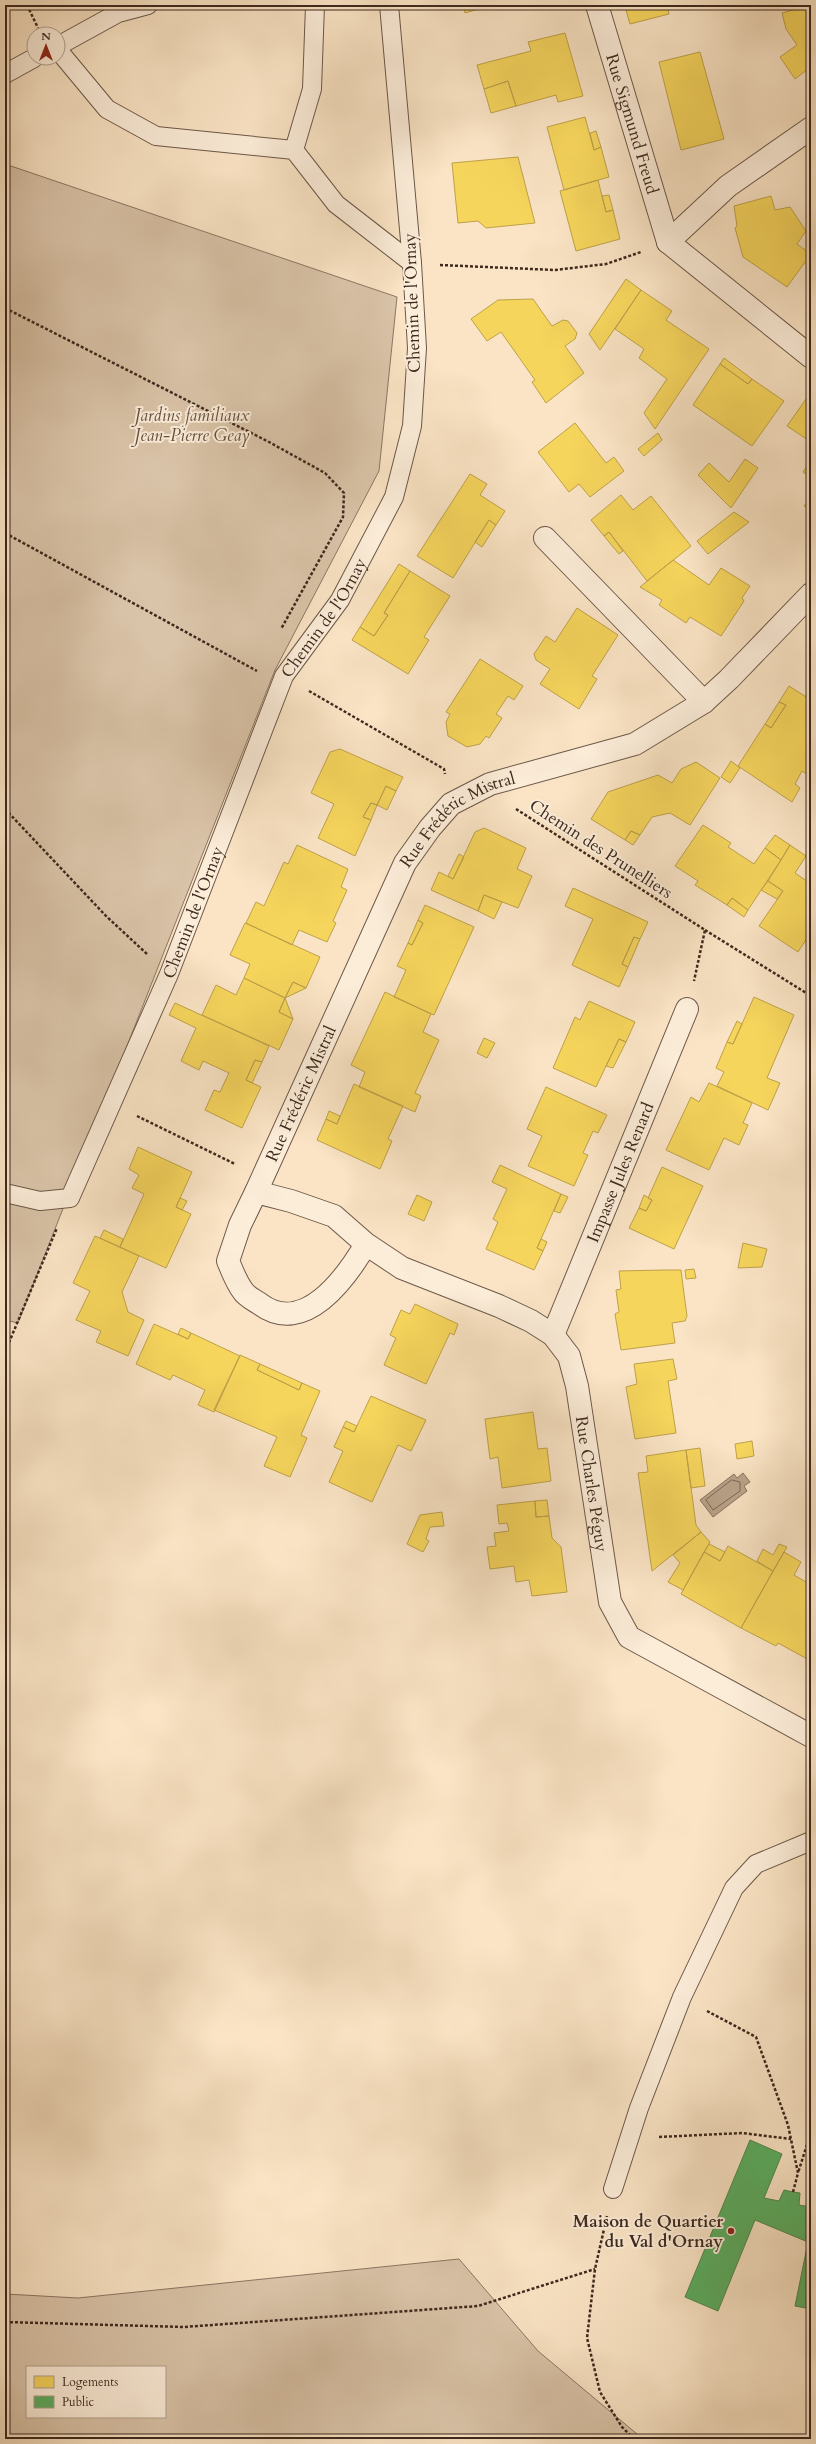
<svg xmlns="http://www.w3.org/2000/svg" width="816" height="2444" viewBox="0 0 816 2444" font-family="Cardo,serif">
<rect width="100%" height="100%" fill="#fae4c5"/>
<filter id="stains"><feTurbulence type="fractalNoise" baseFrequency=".005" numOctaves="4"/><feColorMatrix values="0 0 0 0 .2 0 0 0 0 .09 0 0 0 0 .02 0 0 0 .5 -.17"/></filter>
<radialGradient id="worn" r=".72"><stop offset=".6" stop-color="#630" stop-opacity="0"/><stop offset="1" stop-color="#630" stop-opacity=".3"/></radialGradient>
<!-- green -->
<path fill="#dac4a9" stroke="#8c7664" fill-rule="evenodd" d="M5,164L397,297L379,471L275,670L18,1323L5,1320Z
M459,2259L538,2351L643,2439H5V2294L78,2298ZM27,2367H165V2417H27Z"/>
<!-- water -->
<path fill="#baa48c" stroke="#887360" d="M743,1473L750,1482L744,1486L747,1491L713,1517L700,1500L734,1474L737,1478Z"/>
<!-- homes -->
<path fill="#f6d55c" stroke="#bea149" d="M463,5H481L482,8L465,13Z
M634,5H667L669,14L630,24L625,7Z
M811,5V73L808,69L795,79L780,57L797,45L786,29L782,13Z
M565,33L583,96L558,102L556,95L516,106L508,81L484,89L477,65L531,51L528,42Z
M700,52L724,139L681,150L659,62Z
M508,81L516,106L491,113L484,89Z
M585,117L594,150L601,147L609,177L564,190L547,127Z
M596,131L601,147L594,150L590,133Z
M518,157L535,223L486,228L478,221L458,223L452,163Z
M598,180L606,212L613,210L620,239L576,251L560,191Z
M609,195L613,210L606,212L602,196Z
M771,196L775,210L790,207L806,231L797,244L811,254L787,287L743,257L735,228L737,226L734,206Z
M626,279L641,290L600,350L589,334Z
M641,290L672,311L666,320L709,349L655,429L644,413L667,379L639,358L644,349L615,329Z
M533,299L552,326L563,320L568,321L577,333L575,339L565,346L584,373L546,403L532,382L535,380L501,332L487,341L471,319L498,300Z
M724,358L752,379L748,384L720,364Z
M720,364L748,384L752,379L784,401L752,446L693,405Z
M811,392V442L787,426Z
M575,423L606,463L614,457L624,471L590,497L579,484L569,492L538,452Z
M658,433L662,440L644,456L638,449Z
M745,459L758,468L731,508L698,475L709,463L729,482Z
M811,460V477L803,472Z
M470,474L487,484L480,495L505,511L496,525L489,520L453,578L417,556Z
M621,495L633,510L651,496L691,546L647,581L609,532L604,536L591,520Z
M811,497V510L804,506Z
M734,512L749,522L708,554L697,541Z
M489,520L496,525L482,547L475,542Z
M609,532L623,551L619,554L604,536Z
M673,560L709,585L721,568L750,586L742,598L744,601L721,636L690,617L686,623L659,605L662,600L640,587Z
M399,564L410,571L384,613L388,615L374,636L360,627Z
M410,571L450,596L424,637L429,640L408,674L352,640L360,627L374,636L388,615L384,613Z
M577,608L618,635L592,676L597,679L579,709L540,684L550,669L536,660L534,654L546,636L555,642Z
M480,659L523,686L514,700L508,696L496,714L502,718L489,738L486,736L480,744L467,747L448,736L446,722L450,714L446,712Z
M789,686L811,700V777L802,771L795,784L800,788L792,802L738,766L765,724L771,728L786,705L779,702Z
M779,702L786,705L771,728L765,724Z
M340,749L403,777L396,791L386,786L377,805L371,803L363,817L371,820L355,856L318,838L334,804L311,793L330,752Z
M731,761L740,768L730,783L721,777Z
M696,762L720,778L690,825L670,813L652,817L640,835L631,831L625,840L591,819L608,792L658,775L672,783L681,769Z
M386,786L396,791L387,810L377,805Z
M371,803L377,805L371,820L363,817Z
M703,825L731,843L728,847L754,864L765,848L781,860L748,910L732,898L727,905L695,885L698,881L675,866Z
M484,828L526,848L517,869L532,876L518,908L484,895L478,911L431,890L439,872L453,879L475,832Z
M631,831L640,835L633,845L625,840Z
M775,835L790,845L781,860L765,848Z
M297,845L348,869L341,887L347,890L333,921L336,923L327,942L299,930L292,945L246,923L256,902L264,906L284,862L288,864Z
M790,845L806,856L795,873L811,884V932L798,952L759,926L783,891L768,881Z
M459,854L464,857L453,879L448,876Z
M768,881L783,891L777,899L761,890Z
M573,888L648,922L640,939L634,937L622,964L628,967L619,987L572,965L593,919L565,906Z
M484,895L502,902L494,919L478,911Z
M732,898L748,910L744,917L727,905Z
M425,905L474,927L434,1015L394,997L406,970L397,966L408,943L412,945L423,923L418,920Z
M418,920L423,923L412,945L408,943Z
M245,923L320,957L306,988L293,982L285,998L244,978L250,964L230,955Z
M634,937L640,939L628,967L622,964Z
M244,978L285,998L279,1012L293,1019L279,1050L202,1015L216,985L236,995Z
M293,982L306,988L285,998Z
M385,992L431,1014L423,1032L439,1040L415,1093L421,1096L415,1112L359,1087L365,1072L351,1065Z
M754,997L794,1015L767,1078L780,1083L768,1110L717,1086L724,1072L716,1068L727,1042L733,1044Z
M285,998L293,1019L279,1012Z
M589,1001L635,1022L626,1042L619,1039L596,1087L553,1068L575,1017L580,1020Z
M175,1003L269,1046L262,1062L255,1060L246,1080L261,1087L242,1128L205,1110L214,1090L220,1092L229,1073L203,1061L199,1070L181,1061L196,1028L169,1015Z
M737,1021L742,1024L733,1044L727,1042Z
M484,1038L495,1043L487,1058L477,1053Z
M619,1039L626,1042L613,1068L606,1066Z
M255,1060L262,1062L252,1083L246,1080Z
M709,1083L752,1103L743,1123L748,1125L739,1145L724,1138L709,1170L666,1150L691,1097L699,1102Z
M354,1084L403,1106L388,1139L392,1141L380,1169L317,1140L326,1119L337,1124Z
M546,1087L607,1115L598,1133L593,1131L583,1153L588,1155L574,1186L528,1166L542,1136L527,1129Z
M329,1111L340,1116L337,1124L326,1119Z
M138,1147L192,1172L176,1207L191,1214L166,1268L120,1247L144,1194L132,1188L139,1175L129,1169Z
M500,1165L561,1194L537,1248L543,1251L534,1270L486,1249L498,1222L493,1219L507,1189L492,1182Z
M662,1167L703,1186L674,1249L629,1228L639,1208L646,1211L652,1200L648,1198Z
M561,1194L568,1197L560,1213L554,1211Z
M417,1195L432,1202L424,1221L408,1214Z
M644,1195L652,1200L646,1211L639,1208Z
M180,1198L187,1201L182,1210L176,1207Z
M104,1230L123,1239L120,1247L100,1238Z
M95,1236L139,1256L122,1292L128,1312L144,1320L128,1356L96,1342L101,1331L76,1320L90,1291L73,1283Z
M541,1239L547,1242L543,1251L537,1248Z
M743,1243L767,1249L762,1267L738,1268Z
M694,1269L696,1278L686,1279L685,1270Z
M664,1270H681L683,1286L687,1316L685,1321L672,1323L675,1343L621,1350L615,1314L619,1312L616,1290L621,1289L619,1271Z
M415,1304L458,1324L454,1335L450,1333L426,1384L384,1365L396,1338L390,1335L401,1310L410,1314Z
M154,1324L188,1339L191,1333L240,1356L214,1412L198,1405L205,1390L173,1375L170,1380L136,1364Z
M181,1328L191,1333L188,1339L178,1334Z
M240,1355L260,1364L257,1370L299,1390L302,1383L320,1391L301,1435L307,1438L290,1477L264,1466L277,1437L214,1410Z
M673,1359L677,1379L668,1381L676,1433L635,1439L626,1387L637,1384L634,1364Z
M260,1364L302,1383L299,1390L257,1370Z
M371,1396L426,1420L411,1451L398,1445L372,1502L329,1482L343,1451L334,1447L343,1427L354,1432Z
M533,1412L538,1449L547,1448L551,1481L502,1488L498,1457L490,1459L485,1419Z
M346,1421L357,1426L354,1432L343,1427Z
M752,1441L754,1456L737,1459L735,1444Z
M700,1448L705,1486L691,1488L686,1450Z
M686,1450L696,1525L701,1532L652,1571L638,1473L648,1472L646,1456Z
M547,1500L549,1516L536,1517L535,1501Z
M535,1501L536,1517L549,1516L552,1538L561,1547L567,1592L532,1596L529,1580L516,1582L514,1566L490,1569L487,1547L496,1546L494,1533L509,1531L507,1523L499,1524L497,1505Z
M442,1512L444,1526L430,1527L426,1539L429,1541L423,1552L407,1544L420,1515Z
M701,1532L710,1542L683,1590L668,1582L680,1563L673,1555Z
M709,1544L725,1552L720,1561L704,1552Z
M779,1544L787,1547L773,1571L757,1561L763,1549L773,1555Z
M728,1546L773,1571L741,1628L681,1594L704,1552L720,1561Z
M784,1552L801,1562L794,1575L811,1585V1661L778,1643L776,1646L741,1628Z"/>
<!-- public -->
<path fill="#5aae61" stroke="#51864d" d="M750,2140L782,2154L764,2198L779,2201L784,2190L793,2192L800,2193L799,2205L811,2207V2309L795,2306L808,2242L755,2220L718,2311L685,2297Z"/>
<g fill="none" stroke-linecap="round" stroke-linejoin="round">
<!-- shore -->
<path stroke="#7c6655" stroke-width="1" d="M732,1480L740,1482V1491L713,1510L706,1500Z"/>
<defs>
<g id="service">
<path d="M58,46L118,13L148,5"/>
<path d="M58,50L107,109L156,136L294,150L336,204L412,263"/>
<path d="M5,74L34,58"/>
<path d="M294,150L312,89L315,5"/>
<path id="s1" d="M5,1193L40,1201L70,1198L169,974L284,676L340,600L394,497L412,426L417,348L412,263L389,5"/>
<path d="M613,2189L639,2108L682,1997L734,1888L756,1864L811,1841"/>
</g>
<g id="minor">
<path id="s2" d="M597,5L668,242"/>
<path d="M668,242L728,186L811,128"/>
<path d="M668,242L811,357"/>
<path d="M545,538L704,702"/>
<path id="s3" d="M256,1192L405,863L430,828L451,804L490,784L635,744L704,702L729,679L811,594"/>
<path id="s4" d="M366,1244C346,1278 304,1337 260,1304C254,1300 246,1296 243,1291C236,1282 232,1270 228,1261L240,1225L256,1192L291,1201L334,1216L366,1244L402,1268L499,1306L531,1321L553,1335L569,1356L577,1386L610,1602L629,1637L811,1736"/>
<path id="s5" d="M553,1335L687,1009"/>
</g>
</defs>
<!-- service casing -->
<use href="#service" stroke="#6c5848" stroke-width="20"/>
<!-- minor casing -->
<use href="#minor" stroke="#6c5848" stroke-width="24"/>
<!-- path -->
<path stroke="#3d291e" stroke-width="2.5" stroke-dasharray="3 2" stroke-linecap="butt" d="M27,5L38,28
M440,265L555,270L606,264L641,252
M5,308L269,442L325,473L344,493L343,517L281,629
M5,533L257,671
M309,691L444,769L445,774
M5,809L106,916L147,954
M516,809L705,930L694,981
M705,930L811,996
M5,941C11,949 9,962 5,970
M137,1116L235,1164
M5,1352L57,1228
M707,2011L756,2037L788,2125L798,2173L811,2132
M659,2137L742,2133L791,2139
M793,2192L798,2173
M607,2216L595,2269L587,2338L600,2392L622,2427L634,2439
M5,2322L184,2327L478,2306L595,2269"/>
<!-- service -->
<use href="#service" stroke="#fcedd9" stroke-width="18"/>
<!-- minor -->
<use href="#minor" stroke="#fcedd9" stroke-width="22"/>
</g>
<!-- markers -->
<circle fill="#8f2418" stroke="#fcedd9" stroke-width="1.5" cx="731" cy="2231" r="4"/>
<g text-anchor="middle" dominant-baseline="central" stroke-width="4" stroke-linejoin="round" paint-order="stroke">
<!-- street labels -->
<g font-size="17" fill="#3d291e" stroke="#fcedd9">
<text stroke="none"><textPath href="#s2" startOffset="124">Rue Sigmund Freud</textPath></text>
<text transform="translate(412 303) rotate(-92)">Chemin de l'Ornay</text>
<text stroke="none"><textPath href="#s1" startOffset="701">Chemin de l'Ornay</textPath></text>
<text stroke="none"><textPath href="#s3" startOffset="432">Rue Frédéric Mistral</textPath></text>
<text transform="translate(601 849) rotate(33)">Chemin des Prunelliers</text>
<text stroke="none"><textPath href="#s1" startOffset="377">Chemin de l'Ornay</textPath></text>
<text stroke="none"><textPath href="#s3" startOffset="108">Rue Frédéric Mistral</textPath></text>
<text stroke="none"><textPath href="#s5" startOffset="176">Impasse Jules Renard</textPath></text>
<text stroke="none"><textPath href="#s4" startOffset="758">Rue Charles Péguy</textPath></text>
</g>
<!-- park labels -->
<g font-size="17" font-style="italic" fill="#645041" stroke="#fcedd9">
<text x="192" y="415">Jardins familiaux<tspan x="192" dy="20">Jean-Pierre Geay</tspan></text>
</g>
<!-- poi labels -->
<g font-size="17" font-weight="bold" fill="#3d291e" stroke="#fcedd9" text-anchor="end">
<text x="723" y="2221">Maison de Quartier<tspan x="723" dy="20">du Val d'Ornay</tspan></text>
</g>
</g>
<!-- margin -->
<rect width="816" height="2444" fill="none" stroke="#fae4c5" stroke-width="20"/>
<rect x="6" y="6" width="804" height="2432" fill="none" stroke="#3d291e" stroke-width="2"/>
<rect x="10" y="10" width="796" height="2424" fill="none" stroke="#3d291e"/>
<!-- legend -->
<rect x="26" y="2366" width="140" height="52" fill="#fcedd9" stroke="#b09f8e"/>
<rect x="34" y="2376" width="20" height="12" fill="#f6d55c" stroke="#b09f8e"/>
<text x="62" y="2386" font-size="12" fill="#3d291e">Logements</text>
<rect x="34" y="2396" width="20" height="12" fill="#5aae61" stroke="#b09f8e"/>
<text x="62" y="2406" font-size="12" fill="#3d291e">Public</text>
<!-- north arrow -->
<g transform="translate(46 46)"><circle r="19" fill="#fcedd9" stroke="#b09f8e"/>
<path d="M0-3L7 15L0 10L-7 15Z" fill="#8f2418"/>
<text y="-6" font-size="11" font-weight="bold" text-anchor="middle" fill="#3d291e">N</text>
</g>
<rect width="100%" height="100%" filter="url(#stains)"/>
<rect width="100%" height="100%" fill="url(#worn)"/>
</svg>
